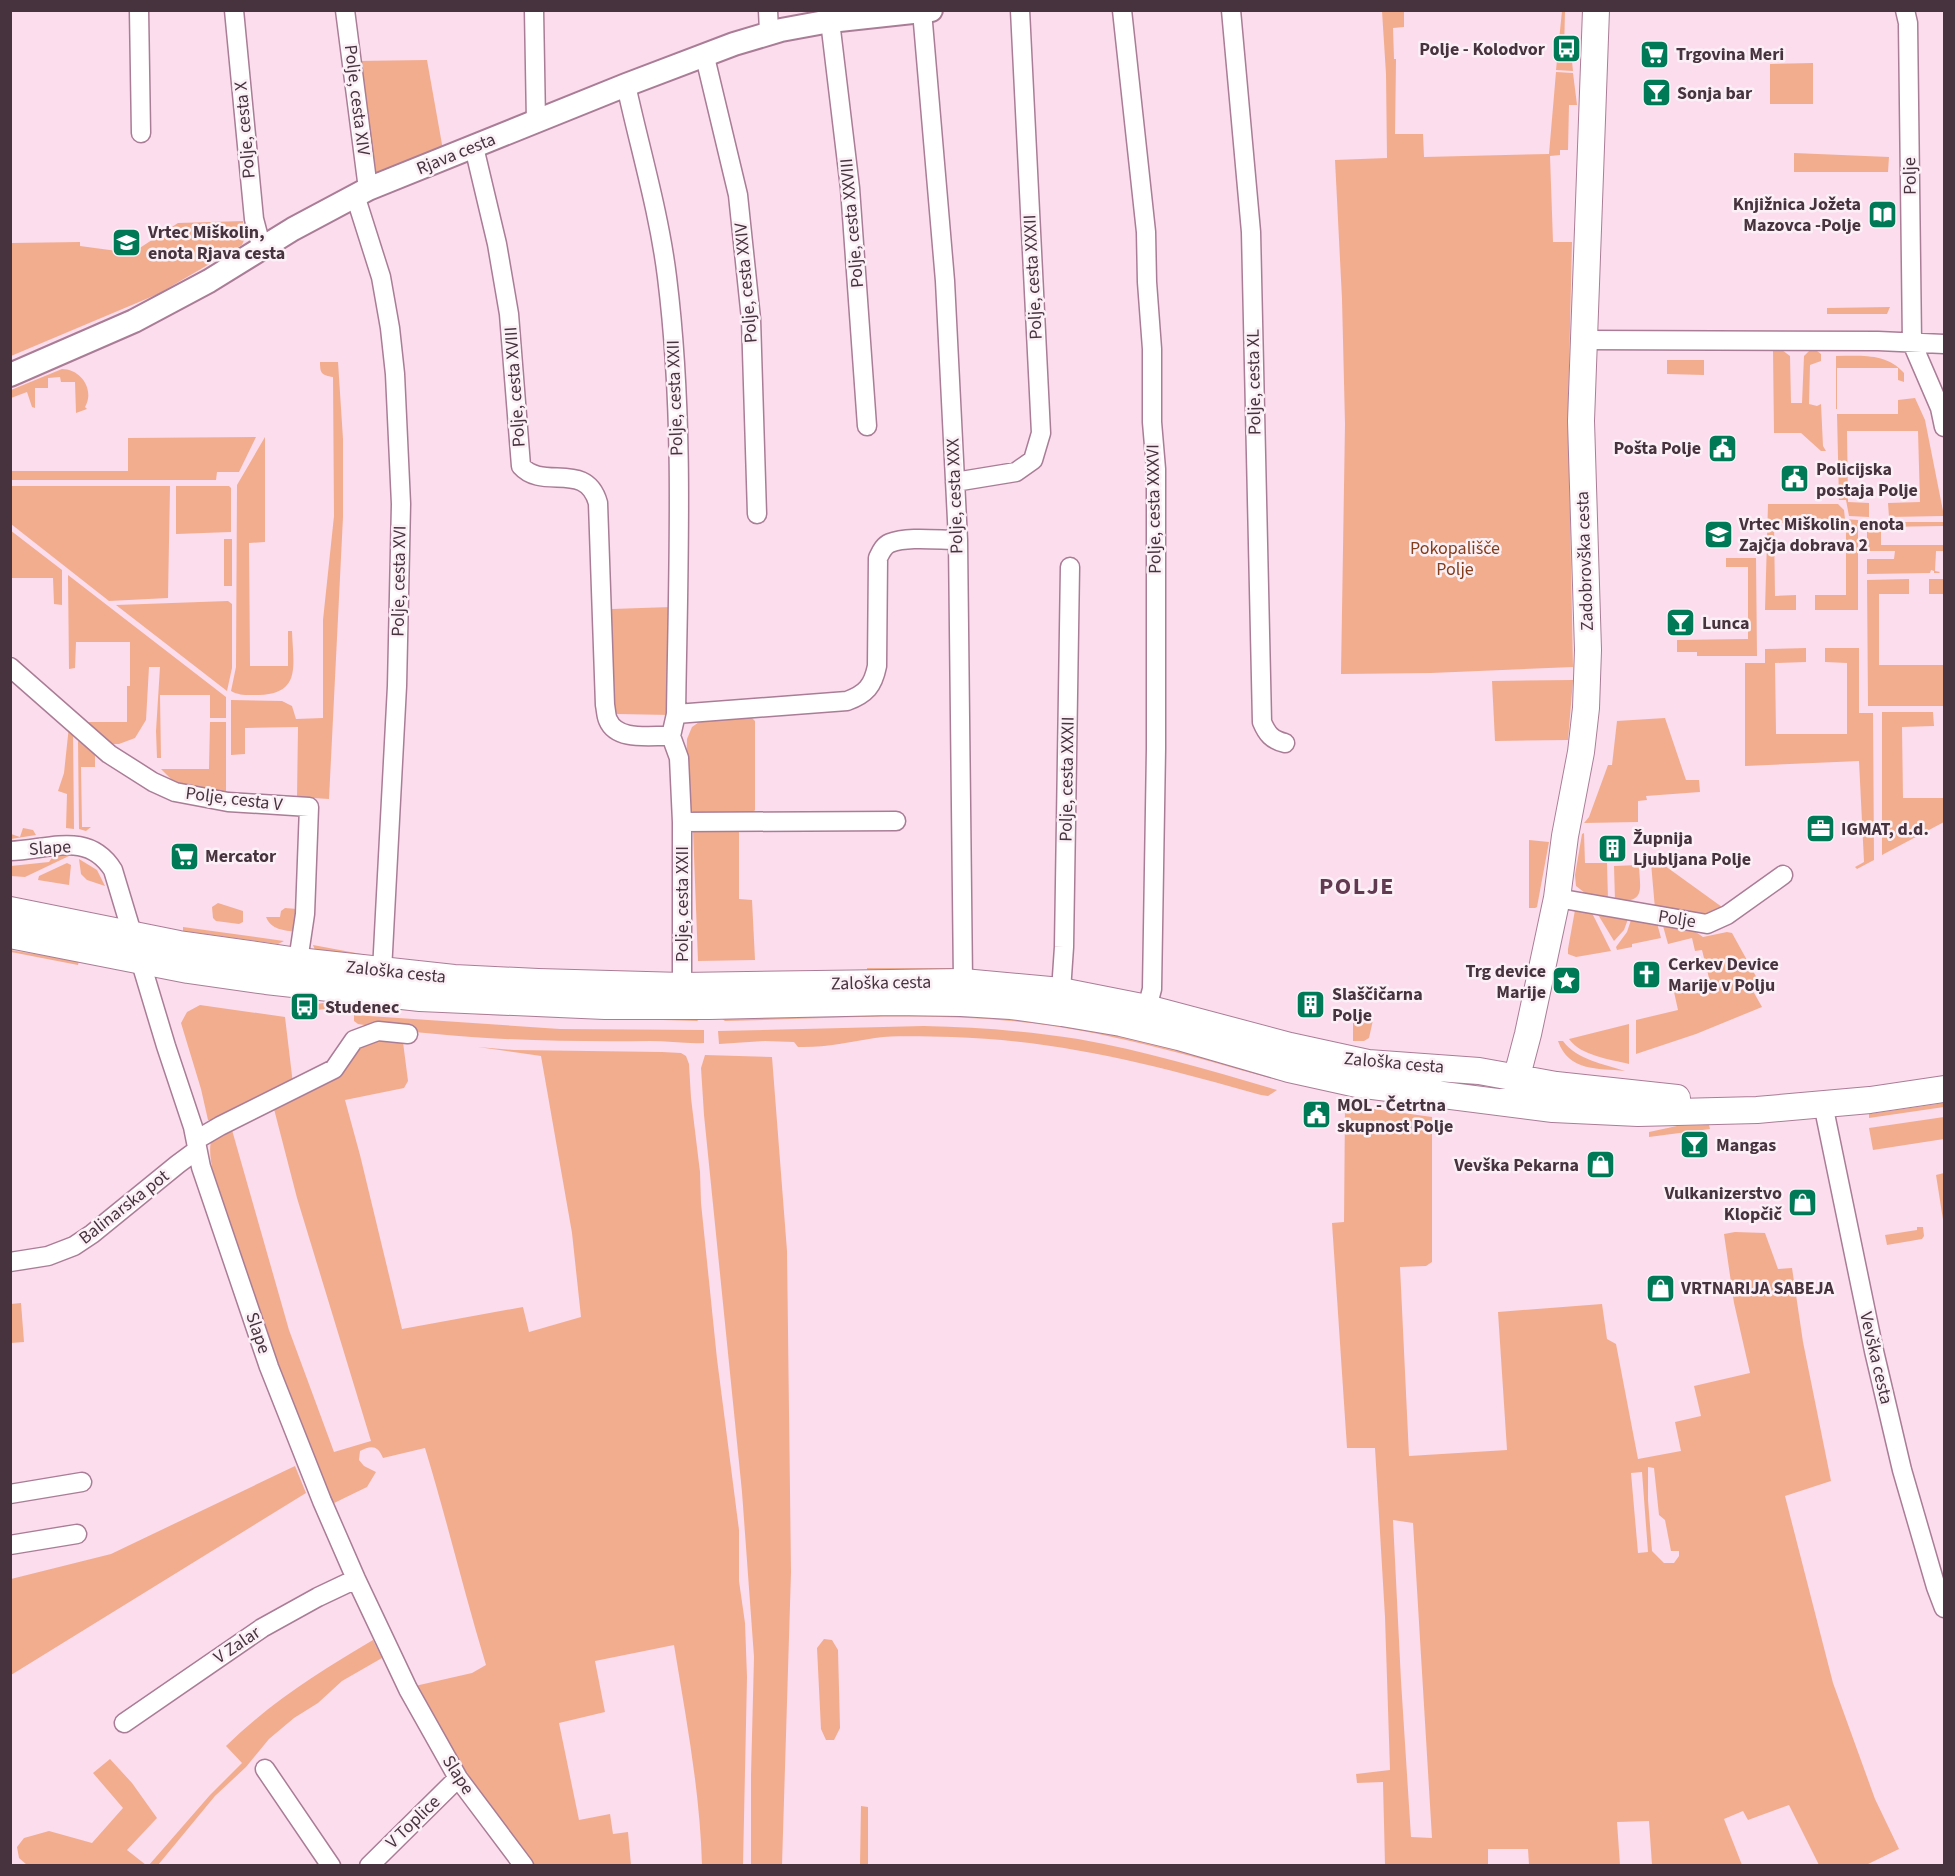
<svg xmlns="http://www.w3.org/2000/svg" width="1955" height="1876" viewBox="0 0 1955 1876" font-family="'Source Sans 3',sans-serif">
<rect width="100%" height="100%" fill="#fbdded"/>
<!-- green -->
<path fill="#f2ad8f" fill-rule="evenodd" d="M1382,11H1404V27L1393,28L1394,59H1396L1395,134H1423L1424,157L1549,154L1556,72L1573,73L1577,105H1569L1568,150H1560V155L1550,156L1553,242H1572L1568,411L1573,667L1431,673L1341,674L1345,424L1342,299L1335,160L1387,158L1386,74Z
M1562,11H1573H1565L1564,52H1571L1573,71L1556,70Z
M427,60L443,150L373,178L356,61Z
M1813,63V104H1770V64Z
M1794,153L1889,157L1888,172H1794Z
M243,221L244,240L242,245L158,294L11,356V243L80,242V246L132,253L178,223Z
M1890,307L1887,314H1827V308Z
M1777,350H1782L1790,356L1791,403H1802L1804,356L1810,350L1817,351L1821,354V361L1810,365L1809,404L1817,406L1821,404L1823,446L1826,451H1821L1801,433H1774L1773,351Z
M1836,356C1862,356 1886,353 1904,373V382L1898,380V368H1837V409H1836Z
M1667,360H1704V375L1667,374Z
M320,362H338L343,439V517L329,799L297,797L298,727L245,728V754L231,755V700L282,701L292,706L296,719L323,718V620L334,516L333,377C322,375 320,374 320,362Z
M62,369C81,369 95,390 85,407L87,409L76,413L75,382H61L60,377L48,378V388H35V408L32,407L27,392L11,398V390Z
M1915,398L1925,420L1944,516L1889,517L1888,503L1920,502L1918,431H1847L1848,502L1869,503V517L1849,516L1846,500H1839L1837,414H1898V400Z
M256,437L239,472H217L216,480H11V471H128V438Z
M265,437V542L249,543L250,666H288V631H292C293,664 302,694 259,695C248,695 240,696 231,691L236,667L237,485Z
M11,486H170L168,598L109,601L11,524Z
M176,486H229L231,488V532L176,534Z
M1768,504H1838L1844,510L1845,519L1858,520V610H1815V595H1846V522L1774,523L1775,596L1796,595V610H1765Z
M1867,522H1944V526L1881,527V545H1944V551H1936L1935,571L1940,572L1939,573H1934V571L1931,570L1930,573L1867,574V559H1894L1895,551H1867Z
M10,530L62,570V605L54,604L53,578H11Z
M224,539H232V586H224Z
M1726,558H1756L1757,656H1697V652H1677V640L1748,639V567H1726Z
M68,575L226,697V718H210V695H160L161,758H157L156,731L160,667H149L146,720L135,738L119,744H110L81,722H127V686H130V642H76L75,668L69,669Z
M1909,579V594H1879V665H1944V706H1868L1867,580Z
M1929,579H1944V594H1929Z
M228,601L232,604V668L227,691L116,605Z
M671,607L670,715L617,714L611,704L612,609Z
M1806,648V662L1775,663L1776,734H1847V663L1825,662V648H1859V713H1873L1874,860L1857,869L1855,867L1864,862L1859,761L1745,766V663H1765V649Z
M1573,680L1568,740L1495,741L1492,681Z
M1882,712H1933L1934,726L1902,727L1903,798H1944V822L1882,855Z
M750,716L755,721V810L751,816L696,815L692,811L688,802L686,771L687,739L692,727L702,720Z
M1665,718L1686,780H1699L1700,792L1646,796L1647,800L1638,801V822L1584,823L1589,817L1608,765H1612L1617,721Z
M210,722H226V795L177,785L161,769H209Z
M69,726L73,730L74,829L66,828L67,794L58,791L64,773Z
M78,740L95,755V767H81L82,827H91L86,831L79,829Z
M23,828L33,830L36,835L11,839V834L20,837Z
M739,829V899L752,900L755,960L698,961L693,830Z
M1584,833L1585,863H1607L1608,900L1584,896L1585,893L1576,886L1575,875L1582,834Z
M1529,840L1549,842L1537,907L1535,908H1529Z
M54,855L69,856L25,877L11,876V866L49,862Z
M79,859L97,870L105,886L87,880L81,874Z
M67,863L71,865L69,885L38,880L39,876Z
M1651,863H1661L1722,907L1704,915L1655,909Z
M1639,865C1640,891 1646,902 1615,901L1614,866Z
M218,903L243,911V922L239,924L216,921L213,918L212,907Z
M285,908L297,909L296,932C284,930 271,930 266,917H280L281,911Z
M1575,910L1592,913L1611,951L1576,957L1568,954V949Z
M1597,913L1628,919L1624,930L1614,941Z
M1631,920L1657,923L1661,938L1632,944V947L1617,950L1616,947L1627,932Z
M1663,926L1693,930L1703,937L1727,932L1732,933L1758,980L1753,991L1762,1007L1696,1034L1636,1054V1020L1678,1010L1674,992L1710,982L1702,950L1695,951L1692,938L1668,944Z
M183,927L284,941L278,944L183,931Z
M313,945L372,956V958L364,959L315,950Z
M10,950L79,961L78,965L11,952Z
M867,968H952L946,972L867,973Z
M335,1001L704,1016L697,1021L488,1015L359,1005L317,1010V1004Z
M200,1005L285,1017L293,1084L219,1120H208L201,1089L181,1023L187,1012Z
M959,1012L1083,1025L1271,1072L1277,1080C1190,1056 1102,1029 1011,1021C916,1012 820,1019 725,1021L718,1016Z
M354,1015L560,1029L704,1030V1043C686,1044 668,1041 650,1041C553,1042 453,1040 358,1024L354,1021Z
M1370,1015L1373,1020L1369,1038L1364,1041H1353V1020Z
M1629,1024V1064C1610,1059 1581,1056 1569,1039Z
M924,1026C976,1027 1027,1031 1078,1039C1146,1051 1212,1071 1277,1090L1268,1096L1261,1095C1159,1066 1059,1040 952,1037C927,1037 900,1035 875,1038C849,1042 824,1048 798,1047L794,1042L765,1041L719,1044L718,1031Z
M379,1039L403,1042L408,1081L404,1088L345,1100L360,1155L402,1329L523,1307L529,1332L581,1317L572,1233L541,1056L478,1047L514,1050L662,1052L681,1053L686,1056L689,1064L691,1098L700,1172L701,1203L717,1359L739,1530V1581L745,1623L747,1677L743,1865H702C700,1791 686,1718 674,1645L595,1661L605,1712L559,1723L579,1820L610,1814L613,1834L628,1832L631,1865H534L456,1762L415,1686L472,1673L486,1665C464,1593 447,1520 425,1448L383,1458C378,1445 371,1445 360,1451L359,1460L364,1466L376,1472L367,1487L330,1505C294,1414 261,1323 232,1230C224,1205 204,1161 212,1137L337,1073L361,1047ZM274,1109L297,1198L371,1441L334,1452L289,1330L232,1130Z
M1558,1041H1563C1577,1060 1604,1064 1625,1071C1597,1068 1569,1072 1558,1041Z
M705,1055L772,1057L787,1251L791,1572L782,1865H751V1775L754,1657L742,1492L704,1115L701,1068Z
M1944,1103V1107L1869,1118V1114Z
M1345,1105L1432,1117V1262L1426,1266L1400,1267L1409,1456L1507,1450L1498,1312L1602,1304L1607,1339L1616,1344L1638,1459L1681,1451L1675,1422L1701,1416L1694,1386L1750,1373L1734,1303L1724,1234L1735,1232L1765,1233L1778,1269L1792,1268L1803,1342L1831,1481L1785,1496L1833,1683L1875,1799L1899,1849L1866,1865H1819L1789,1805L1748,1820L1743,1811L1724,1819L1742,1865H1652L1649,1821L1617,1822L1620,1865H1529L1528,1849H1488V1865H1385L1383,1782L1357,1783L1356,1774L1390,1770L1385,1617L1375,1448H1347L1332,1223L1344,1222ZM1648,1467L1654,1468L1659,1515L1665,1520L1671,1551H1679V1556L1674,1563H1664L1652,1551L1648,1500ZM1642,1472L1648,1552L1638,1553L1631,1473ZM1393,1520L1413,1523L1432,1838L1411,1837L1401,1681Z
M1944,1117V1139L1873,1150L1869,1128Z
M1709,1125L1710,1129L1649,1137V1132L1677,1126Z
M1944,1173V1226L1936,1175Z
M1917,1227H1923L1924,1236L1922,1239L1887,1245L1885,1235L1917,1230Z
M21,1303L24,1342L11,1343V1304Z
M295,1466L306,1493L11,1675V1579L111,1554Z
M824,1639L832,1640L838,1650L840,1728L834,1740H826L821,1729L817,1648Z
M373,1640L382,1658L342,1681L318,1703L294,1718L269,1739L246,1767L215,1796L158,1865H149L210,1795L242,1763L226,1746C271,1702 319,1672 373,1640Z
M110,1759L132,1783L157,1818L127,1850L146,1865H27L19,1858L17,1847L24,1838L49,1831L92,1843L123,1808L93,1773Z
M861,1806L868,1807V1865H860Z"/>
<g fill="none" stroke-linecap="round" stroke-linejoin="round">
<defs>
<path id="minor" d="M139,10L141,133
M234,10L254,219L259,238L264,247
M345,10L368,189
M534,10L536,122
M768,10L769,32
M1122,10L1146,232L1147,282L1152,349V422L1156,469V749L1152,989L1147,1008
M1231,10L1251,232L1262,722C1267,734 1272,740 1285,743
M1905,10L1908,23L1912,343L1940,408L1944,427
M922,11L945,281L958,540L963,982
M830,21L850,188L867,426
M705,57L738,195L751,319L757,514
M626,85C640,149 659,212 667,277C685,421 678,569 676,714L671,736L679,758L682,822V986
M474,147L497,244L509,314L521,466C543,491 586,460 598,503L605,705C606,709 606,716 608,720C617,742 652,735 671,736
M355,195L381,277L390,328L395,374L401,504L397,686L382,971
M1583,340L1878,341L1944,344
M955,482L1016,472L1033,460L1041,433L1020,10
M10,667L109,754L153,782L175,792L228,802L309,807L305,914L298,961
M676,714L847,701C866,694 873,686 877,666L878,558C881,552 883,546 890,543C907,536 939,540 958,540
M682,822L896,821
M10,851C48,850 88,830 113,870L166,1046L193,1127L201,1167L269,1367L322,1501L356,1579L408,1689L458,1778L524,1866
M1557,898L1707,924L1727,915L1783,875
M1061,991L1064,947L1070,567
M1823,1104L1874,1351L1902,1470L1936,1587L1944,1608
M196,1140L220,1126L334,1069L354,1040L378,1031L408,1034
M10,1262L48,1256L74,1246L92,1234L178,1164L197,1150
M10,1494L82,1482
M10,1545L77,1534
M124,1723L262,1628L318,1597L356,1579
M265,1769L331,1866
M369,1866L458,1778"/>
<path id="tertiary" d="M10,375L134,321L209,281L293,229L368,189L626,85L734,44L781,30L830,21L931,10"/>
<path id="secondary" d="M10,910L179,944L298,961L454,978L538,982L682,986L963,982L1061,991L1147,1008L1290,1046L1368,1063L1479,1071L1556,1085L1677,1098
M10,935L188,970L266,981L420,998L605,1006H710L892,1002L961,1003L1011,1006L1062,1013L1121,1023L1179,1037L1289,1069L1357,1084L1553,1109L1638,1113L1757,1110L1870,1100L1944,1089
M1513,1091L1528,1034L1557,898L1565,836L1581,752L1586,708L1588,650L1581,421L1596,10"/>
</defs>
<!-- minor casing -->
<use href="#minor" stroke="#aa7d96" stroke-width="21"/>
<!-- tertiary casing -->
<use href="#tertiary" stroke="#aa7d96" stroke-width="26"/>
<!-- secondary casing -->
<use href="#secondary" stroke="#aa7d96" stroke-width="28"/>
<!-- minor -->
<use href="#minor" stroke="#fff" stroke-width="18"/>
<!-- tertiary -->
<use href="#tertiary" stroke="#fff" stroke-width="22"/>
<!-- secondary -->
<use href="#secondary" stroke="#fff" stroke-width="26"/>
</g>
<!-- icons -->
<defs>
<symbol id="bus-square" viewBox="-11 -11 22 22"><rect x="-9" y="-9" width="18" height="18" rx="4" fill="#007956" stroke="#fbf0f6"/><path d="M-5-6H5V4H4V6H2V4H-2V6H-4V4H-5ZM-3.5-4V0h7V-4ZM-3.5 1.2v1.5H-2V1.2ZM2 1.2v1.5H3.5V1.2Z" fill="#fff"/></symbol>
<symbol id="supermarket-square" viewBox="-11 -11 22 22"><rect x="-9" y="-9" width="18" height="18" rx="4" fill="#007956" stroke="#fbf0f6"/><path d="M-6-5.5h2.5l.6 2H6L4.5 2H-2.5L-4.4-4H-6ZM-1.5 3.2a1.3 1.3 0 1 0 .1 0ZM3 3.2a1.3 1.3 0 1 0 .1 0Z" fill="#fff"/></symbol>
<symbol id="bar-square" viewBox="-11 -11 22 22"><rect x="-9" y="-9" width="18" height="18" rx="4" fill="#007956" stroke="#fbf0f6"/><path d="M-6-5H6L.8 .8V4.5H3.5V6h-7V4.5H-.8V.8Z" fill="#fff"/></symbol>
<symbol id="library-square" viewBox="-11 -11 22 22"><rect x="-9" y="-9" width="18" height="18" rx="4" fill="#007956" stroke="#fbf0f6"/><path d="M-6-4Q-3-5.5-.7-3.5V5Q-3 3-6 4ZM6-4Q3-5.5 .7-3.5V5Q3 3 6 4Z" fill="#fff"/></symbol>
<symbol id="school-square" viewBox="-11 -11 22 22"><rect x="-9" y="-9" width="18" height="18" rx="4" fill="#007956" stroke="#fbf0f6"/><path d="M0-5L7-2L0 1L-7-2ZM-4 1L0 2.5L4 1V4Q0 6-4 4Z" fill="#fff"/></symbol>
<symbol id="civic-square" viewBox="-11 -11 22 22"><rect x="-9" y="-9" width="18" height="18" rx="4" fill="#007956" stroke="#fbf0f6"/><path d="M-.6-6.5H3V-4.5H.6V-3L4-1V1h2V6H-6V1h2V-1L-.6-3ZM-1.2 2.5V6h2.4V2.5Z" fill="#fff"/></symbol>
<symbol id="office-square" viewBox="-11 -11 22 22"><rect x="-9" y="-9" width="18" height="18" rx="4" fill="#007956" stroke="#fbf0f6"/><path d="M-6-3h4V-5.5h4V-3h4V5H-6ZM-1-4.5V-3h2v-1.5ZM-6 0V1H6V0Z" fill="#fff"/></symbol>
<symbol id="building-square" viewBox="-11 -11 22 22"><rect x="-9" y="-9" width="18" height="18" rx="4" fill="#007956" stroke="#fbf0f6"/><path d="M-4-6H4V6H1V3H-1V6H-4ZM-2.5-4.3h1.7v1.8h-1.7ZM.8-4.3h1.7v1.8H.8ZM-2.5-1h1.7V.8h-1.7ZM.8-1h1.7V.8H.8Z" fill="#fff"/></symbol>
<symbol id="church-square" viewBox="-11 -11 22 22"><rect x="-9" y="-9" width="18" height="18" rx="4" fill="#007956" stroke="#fbf0f6"/><path d="M-1.2-6h2.4v3.5h3.3v2.4h-3.3V6h-2.4V-.1h-3.3v-2.4h3.3Z" fill="#fff"/></symbol>
<symbol id="sight-square" viewBox="-11 -11 22 22"><rect x="-9" y="-9" width="18" height="18" rx="4" fill="#007956" stroke="#fbf0f6"/><path d="M0-6L1.8-2.2L6-1.7L2.9 1.2L3.7 5.4L0 3.3L-3.7 5.4L-2.9 1.2L-6-1.7L-1.8-2.2Z" fill="#fff"/></symbol>
<symbol id="shop-square" viewBox="-11 -11 22 22"><rect x="-9" y="-9" width="18" height="18" rx="4" fill="#007956" stroke="#fbf0f6"/><path d="M-5-2.5h2.3a2.7 3.5 0 0 1 5.4 0H5L5.5 6h-11ZM-1.5-2.5h3a1.5 2.3 0 0 0-3 0Z" fill="#fff"/></symbol>
</defs>
<g fill-rule="evenodd">
<use href="#bus-square" x="1550" y="32" width="33" height="33"/>
<use href="#supermarket-square" x="1638" y="38" width="33" height="33"/>
<use href="#bar-square" x="1640" y="76" width="33" height="33"/>
<use href="#library-square" x="1866" y="198" width="33" height="33"/>
<use href="#school-square" x="110" y="226" width="33" height="33"/>
<use href="#civic-square" x="1706" y="432" width="33" height="33"/>
<use href="#civic-square" x="1778" y="462" width="33" height="33"/>
<use href="#school-square" x="1702" y="518" width="33" height="33"/>
<use href="#bar-square" x="1664" y="606" width="33" height="33"/>
<use href="#office-square" x="1804" y="812" width="33" height="33"/>
<use href="#building-square" x="1596" y="832" width="33" height="33"/>
<use href="#supermarket-square" x="168" y="840" width="33" height="33"/>
<use href="#church-square" x="1630" y="958" width="33" height="33"/>
<use href="#sight-square" x="1550" y="964" width="33" height="33"/>
<use href="#building-square" x="1294" y="988" width="33" height="33"/>
<use href="#bus-square" x="288" y="990" width="33" height="33"/>
<use href="#civic-square" x="1300" y="1098" width="33" height="33"/>
<use href="#bar-square" x="1678" y="1128" width="33" height="33"/>
<use href="#shop-square" x="1584" y="1148" width="33" height="33"/>
<use href="#shop-square" x="1786" y="1186" width="33" height="33"/>
<use href="#shop-square" x="1644" y="1272" width="33" height="33"/>
</g>
<g text-anchor="middle" dominant-baseline="central" stroke-width="5" stroke-linejoin="round" paint-order="stroke">
<!-- poi labels -->
<g font-size="18" font-weight="bold" fill="#47333e" stroke="#fbf0f6" text-anchor="start">
<text x="1545" y="49" text-anchor="end">Polje - Kolodvor</text>
<text x="1676" y="54">Trgovina Meri</text>
<text x="1677" y="93">Sonja bar</text>
<text x="1861" y="204" text-anchor="end">Knjižnica Jožeta<tspan x="1861" dy="21">Mazovca -Polje</tspan></text>
<text x="148" y="232">Vrtec Miškolin,<tspan x="148" dy="21">enota Rjava cesta</tspan></text>
<text x="1701" y="448" text-anchor="end">Pošta Polje</text>
<text x="1816" y="469">Policijska<tspan x="1816" dy="21">postaja Polje</tspan></text>
<text x="1739" y="524">Vrtec Miškolin, enota<tspan x="1739" dy="21">Zajčja dobrava 2</tspan></text>
<text x="1702" y="623">Lunca</text>
<text x="1841" y="829">IGMAT, d.d.</text>
<text x="1633" y="838">Župnija<tspan x="1633" dy="21">Ljubljana Polje</tspan></text>
<text x="205" y="856">Mercator</text>
<text x="1668" y="964">Cerkev Device<tspan x="1668" dy="21">Marije v Polju</tspan></text>
<text x="1546" y="971" text-anchor="end">Trg device<tspan x="1546" dy="21">Marije</tspan></text>
<text x="1332" y="994">Slaščičarna<tspan x="1332" dy="21">Polje</tspan></text>
<text x="325" y="1007">Studenec</text>
<text x="1337" y="1105">MOL - Četrtna<tspan x="1337" dy="21">skupnost Polje</tspan></text>
<text x="1716" y="1145">Mangas</text>
<text x="1579" y="1165" text-anchor="end">Vevška Pekarna</text>
<text x="1782" y="1193" text-anchor="end">Vulkanizerstvo<tspan x="1782" dy="21">Klopčič</tspan></text>
<text x="1681" y="1288">VRTNARIJA SABEJA</text>
</g>
<!-- street labels -->
<g font-size="18" fill="#47333e" stroke="#fbf0f6">
<text transform="translate(357 100) rotate(83)">Polje, cesta XIV</text>
<text transform="translate(245 130) rotate(-95)">Polje, cesta X</text>
<text transform="translate(456 154) rotate(-22)">Rjava cesta</text>
<text transform="translate(1910 176) rotate(-91)">Polje</text>
<text transform="translate(852 223) rotate(-95)">Polje, cesta XXVIII</text>
<text transform="translate(1033 277) rotate(-93)">Polje, cesta XXXII</text>
<text transform="translate(746 283) rotate(-95)">Polje, cesta XXIV</text>
<text transform="translate(1254 382) rotate(-91)">Polje, cesta XL</text>
<text transform="translate(515 387) rotate(-94)">Polje, cesta XVIII</text>
<text transform="translate(675 398) rotate(-92)">Polje, cesta XXII</text>
<text transform="translate(955 496) rotate(-92)">Polje, cesta XXX</text>
<text transform="translate(1154 509) rotate(-91)">Polje, cesta XXXVI</text>
<text transform="translate(1585 561) rotate(-92)">Zadobrovška cesta</text>
<text transform="translate(399 581) rotate(-89)">Polje, cesta XVI</text>
<text transform="translate(1067 779) rotate(-89)">Polje, cesta XXXII</text>
<text transform="translate(234 799) rotate(7)">Polje, cesta V</text>
<text transform="translate(50 848) rotate(-4)">Slape</text>
<text transform="translate(682 904) rotate(-90)">Polje, cesta XXII</text>
<text transform="translate(1677 919) rotate(9)">Polje</text>
<text transform="translate(396 972) rotate(6)">Zaloška cesta</text>
<text transform="translate(881 983) rotate(-1)">Zaloška cesta</text>
<text transform="translate(1394 1063) rotate(5)">Zaloška cesta</text>
<text transform="translate(124 1207) rotate(-38)">Balinarska pot</text>
<text transform="translate(258 1333) rotate(71)">Slape</text>
<text transform="translate(1876 1358) rotate(77)">Vevška cesta</text>
<text transform="translate(237 1645) rotate(-34)">V Zalar</text>
<text transform="translate(458 1775) rotate(57)">Slape</text>
<text transform="translate(413 1822) rotate(-44)">V Toplice</text>
</g>
<!-- park labels -->
<g font-size="18" fill="#833d1a" stroke="#fbf0f6">
<text x="1455" y="548">Pokopališče<tspan x="1455" dy="21">Polje</tspan></text>
</g>
<!-- district labels -->
<g font-size="24" font-weight="bold" letter-spacing="1.5" fill="#613950" stroke="#fbf0f6">
<text x="1357" y="886">POLJE</text>
</g>
</g>
<!-- border -->
<rect width="1955" height="1876" fill="none" stroke="#47333e" stroke-width="24"/>
</svg>
